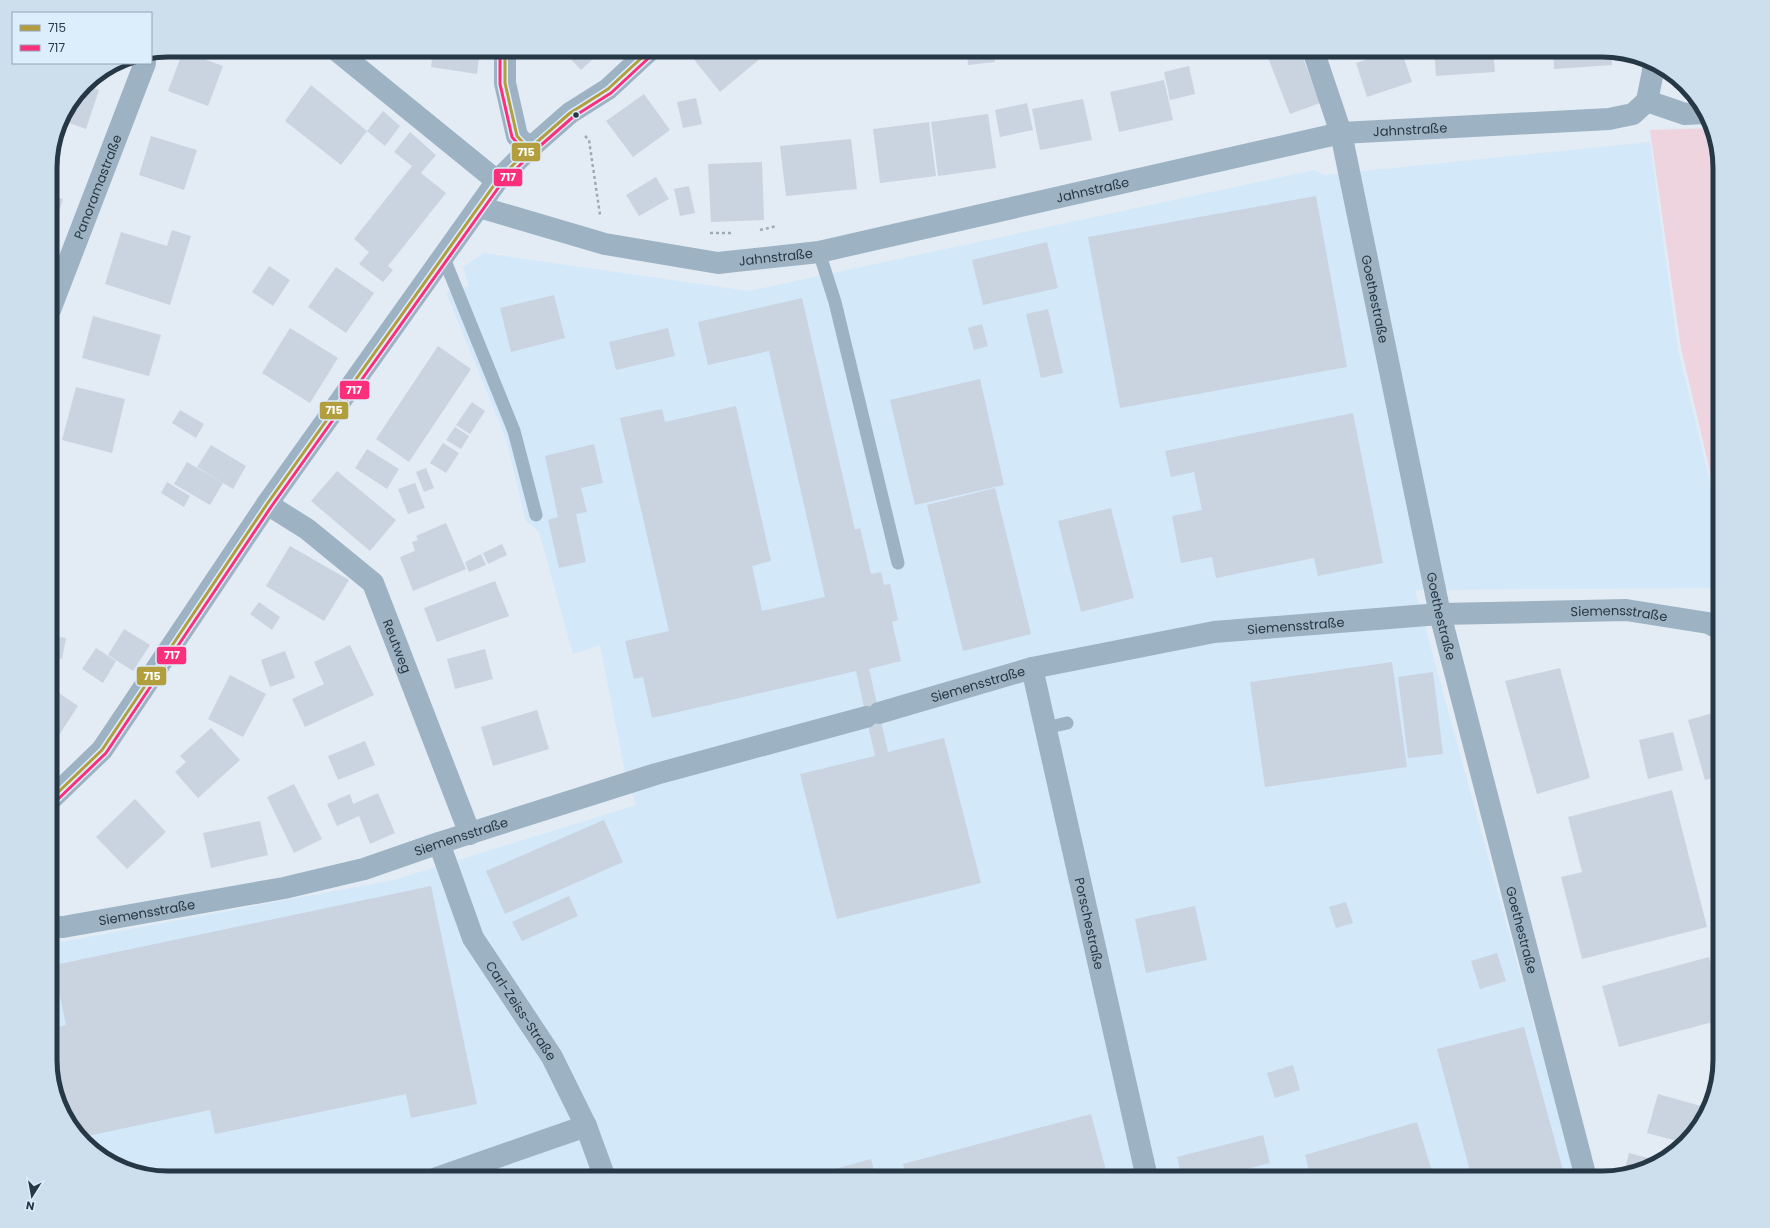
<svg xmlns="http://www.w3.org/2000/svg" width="1770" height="1228" viewBox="0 0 1770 1228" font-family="Poppins,sans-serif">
<rect width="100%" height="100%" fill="#e3ecf5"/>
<!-- built -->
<path fill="#d3e8f9" d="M1650,142L1678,350L1720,522V588L1415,590L1576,1178H168L131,1172L102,1158L66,1119L50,1067V944L394,880L636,805L625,772L600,645L573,654L539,532L526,521L506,439L446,292L469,286L463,267L484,253L749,291L1314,170L1324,175Z"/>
<!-- green -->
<path fill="#edd4de" d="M1711,128L1720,168V513L1681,348L1650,130Z"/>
<!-- building -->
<path fill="#cad3e0" d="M433,50H480L477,74L431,67Z
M562,50H603L581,70Z
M701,50H754L761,58L720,92L692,57Z
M967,50H994L995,62L968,65Z
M1265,50H1300L1320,103L1290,114Z
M1395,50H1401L1412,82L1367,97L1356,63Z
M1434,50H1493L1495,72L1436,76Z
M1553,50H1602L1611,52L1612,65L1554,69Z
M183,51L223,66L208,106L168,91Z
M1189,66L1195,94L1170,100L1164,72Z
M1164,80L1173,120L1119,132L1110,92Z
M84,85L99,90L86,129L61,120Z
M311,85L367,131L341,165L285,121Z
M644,94L670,130L633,157L606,121Z
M696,98L702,124L683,128L677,102Z
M1083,99L1092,140L1040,150L1032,109Z
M1027,103L1033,130L1000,137L995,110Z
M383,111L400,126L385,146L367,131Z
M988,114L996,168L938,176L931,122Z
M929,122L936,176L880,183L873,129Z
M410,132L436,155L421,173L446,193L388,266L393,270L383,282L359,264L369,252L354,239L412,166L394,152Z
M151,136L197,150L184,190L139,175Z
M851,139L857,189L786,196L780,146Z
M1713,158H1718L1720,168V331H1718Z
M762,162L764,220L711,222L708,164Z
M656,177L669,199L639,216L626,195Z
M689,186L695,213L680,216L674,189Z
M50,195L63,199L51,237H50Z
M1316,196L1347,367L1120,408L1088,237Z
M172,230L191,236L170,305L105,284L121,232L167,246Z
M1047,242L1058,288L983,305L972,260Z
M269,266L290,280L273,306L252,292Z
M336,267L374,293L346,333L308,307Z
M554,295L565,338L511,352L500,308Z
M802,298L855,530L860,528L871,574L881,572L884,585L890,584L898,620L892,622L901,661L869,669L888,752L944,738L981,883L837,919L800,774L875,756L856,671L652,718L643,677L634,679L625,641L669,631L620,418L662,409L665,422L736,406L771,561L752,566L762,611L825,597L769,351L708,365L698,322Z
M1048,309L1063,373L1041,378L1026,314Z
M93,316L161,335L149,376L82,358Z
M982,324L988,346L974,350L968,328Z
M290,328L338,358L310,403L262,373Z
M668,328L675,356L616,370L609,342Z
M438,346L471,369L409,462L376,439Z
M980,379L1004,485L915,505L890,400Z
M76,387L125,399L112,453L62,440Z
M472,402L485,411L470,434L456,425Z
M180,410L204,424L196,438L172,423Z
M1353,413L1383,563L1318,576L1314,558L1216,578L1212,557L1181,563L1172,516L1202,510L1194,472L1171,477L1165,451Z
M455,427L469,436L461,449L446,440Z
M443,443L459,453L446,473L430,463Z
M594,444L603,483L581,488L587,512L576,514L586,562L559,568L548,520L558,517L545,456Z
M211,445L246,466L233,489L197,467Z
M367,449L399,469L387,489L355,468Z
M187,462L223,483L210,505L174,484Z
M426,468L434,488L424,492L416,472Z
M337,471L396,520L370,551L311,501Z
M167,482L190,496L184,507L161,493Z
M415,483L425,508L408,514L398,489Z
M995,488L1031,634L963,651L927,505Z
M1111,508L1134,598L1081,612L1058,521Z
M446,523L466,569L413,591L400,557L415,551L412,542L418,540L416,536Z
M502,544L507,555L488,564L483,553Z
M290,546L349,580L324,621L266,586Z
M481,554L486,565L469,572L465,562Z
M495,581L509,616L437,642L424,608Z
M259,602L280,617L272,630L250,614Z
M124,629L150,645L133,671L108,655Z
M50,635L66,638L62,659L50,656Z
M350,645L374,695L305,727L292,699L324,684L314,662Z
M96,648L116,661L103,683L82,669Z
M485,649L493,679L455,689L447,659Z
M285,651L295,678L270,687L261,660Z
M1392,662L1407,767L1265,787L1250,682Z
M1560,668L1590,778L1537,794L1505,681Z
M1433,672L1443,754L1408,758L1398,677Z
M230,675L266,694L243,737L208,719Z
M50,687L78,706L54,743L50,740Z
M537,710L549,749L493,766L481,727Z
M1720,711V776L1705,780L1688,720Z
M211,728L240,760L198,798L175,772L186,762L180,756Z
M1673,732L1683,770L1648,779L1639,740Z
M365,741L375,765L338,780L328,756Z
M294,784L322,839L294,853L267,797Z
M1672,790L1707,927L1582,959L1561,877L1582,872L1568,817Z
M378,793L395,833L370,844L359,816L337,826L327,804L350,794L353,804Z
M135,799L166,832L127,869L96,837Z
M604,820L623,862L505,914L486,871Z
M260,821L268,855L211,868L203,833Z
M431,886L477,1104L411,1118L406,1094L215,1134L210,1110L83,1137L66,1119L50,1060V1029L66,1025L58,986L50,988V966Z
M569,896L578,916L522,941L512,922Z
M1346,902L1353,923L1336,928L1329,907Z
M1195,906L1207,960L1146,973L1135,919Z
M1497,953L1506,981L1480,989L1471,961Z
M1709,957L1720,997V1020L1619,1047L1602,986Z
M1524,1027L1565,1178H1472L1437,1049Z
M1293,1065L1300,1090L1275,1098L1267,1073Z
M1658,1094L1708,1108L1700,1126L1681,1142L1647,1133Z
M1091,1114L1108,1178H907L903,1164Z
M1417,1122L1434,1178H1311L1305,1155Z
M1263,1135L1270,1163L1211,1178H1182L1177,1157Z
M1629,1153L1659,1161L1654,1166L1624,1173Z
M871,1159L876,1178H803Z"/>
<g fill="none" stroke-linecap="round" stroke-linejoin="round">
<!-- path -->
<path stroke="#9aaab6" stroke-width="2.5" stroke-dasharray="3 3" stroke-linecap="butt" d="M585,136L589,140L600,215
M760,230L777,226
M710,233H731"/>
<!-- lane -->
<path stroke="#9db3c4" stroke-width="13" d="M819,252L835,302L898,563
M443,256L514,431L536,515
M1046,728L1067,723"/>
<!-- street -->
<g stroke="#9db3c4" stroke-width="22">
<path d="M336,50L497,181"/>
<path d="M505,50V83L517,136L529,149"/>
<path id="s1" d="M1313,50L1341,133L1440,614L1586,1178"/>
<path d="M1647,101L1685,114L1705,113"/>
<path d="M1647,101L1653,71V63"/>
<path id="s2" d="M479,207L605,244L718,263L819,252L1341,133L1609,119L1633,114L1647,101"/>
<path id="s3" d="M50,310L145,63"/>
<path id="s4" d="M267,504L307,529L373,583L470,834"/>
<path id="s5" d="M1032,668L1147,1178"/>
<path id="s6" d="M879,713L1032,668L1214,632L1440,614L1626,610L1708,623L1720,629"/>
<path d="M50,800L102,750L267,504L497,181L529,149L570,113L608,89L650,50"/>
<path id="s7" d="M439,843L473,938L552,1057L586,1126L605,1178"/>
<path id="s8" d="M50,927H63L284,888L364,869L439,843L656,774L866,717"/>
<path d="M437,1178L586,1126"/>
</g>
<defs>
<path id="bus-1" d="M505,50V83L517,136L529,149
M50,800L102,750L267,504L497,181L529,149L570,113L608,89L650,50"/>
<path id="bus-2" d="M500,50V84L512,137L525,152
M53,804L106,753L271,507L501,184L532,153L573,117L611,93L653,54"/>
</defs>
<!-- bus-1 casing -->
<use href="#bus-1" stroke="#dcedfc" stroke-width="6"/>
<!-- bus-2 casing -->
<use href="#bus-2" stroke="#dcedfc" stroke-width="6"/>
<!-- bus-1 -->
<use href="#bus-1" stroke="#b39e3d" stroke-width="3"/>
<!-- bus-2 -->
<use href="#bus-2" stroke="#fe2f7a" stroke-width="3"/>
</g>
<!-- markers -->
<circle fill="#263745" stroke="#dcedfc" stroke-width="1.5" cx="576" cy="115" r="3.5"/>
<g text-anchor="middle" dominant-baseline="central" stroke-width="3" stroke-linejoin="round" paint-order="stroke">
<!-- street labels -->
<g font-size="13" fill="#263745" stroke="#dcedfc">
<text stroke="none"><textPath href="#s2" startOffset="952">Jahnstraße</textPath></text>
<text stroke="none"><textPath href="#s3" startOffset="132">Panoramastraße</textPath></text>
<text stroke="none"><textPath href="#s2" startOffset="628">Jahnstraße</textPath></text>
<text stroke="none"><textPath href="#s2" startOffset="304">Jahnstraße</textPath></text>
<text stroke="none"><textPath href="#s1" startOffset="257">Goethestraße</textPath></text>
<text stroke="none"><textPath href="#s6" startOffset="751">Siemensstraße</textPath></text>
<text stroke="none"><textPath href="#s1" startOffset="581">Goethestraße</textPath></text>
<text stroke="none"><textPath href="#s6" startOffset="427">Siemensstraße</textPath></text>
<text stroke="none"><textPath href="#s4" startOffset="200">Reutweg</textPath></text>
<text stroke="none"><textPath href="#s6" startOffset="103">Siemensstraße</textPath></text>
<text stroke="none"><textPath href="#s8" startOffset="422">Siemensstraße</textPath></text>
<text stroke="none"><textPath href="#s8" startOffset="98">Siemensstraße</textPath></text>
<text stroke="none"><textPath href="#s5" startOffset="262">Porschestraße</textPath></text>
<text stroke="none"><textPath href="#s1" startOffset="905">Goethestraße</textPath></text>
<text stroke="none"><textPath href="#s7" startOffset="188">Carl-Zeiss-Straße</textPath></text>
</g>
</g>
<!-- crop -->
<path d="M0 0H1770V1228H0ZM168 57H1602A111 111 0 0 1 1713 168V1060A111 111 0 0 1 1602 1171H168A111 111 0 0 1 57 1060V168A111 111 0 0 1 168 57Z" fill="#cddeed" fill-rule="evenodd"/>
<path fill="none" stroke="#263745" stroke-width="5" d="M168 57H1602A111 111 0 0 1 1713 168V1060A111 111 0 0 1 1602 1171H168A111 111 0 0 1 57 1060V168A111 111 0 0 1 168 57Z"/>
<g stroke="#dcedfc" stroke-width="1.5">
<rect x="511" y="142" width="30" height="20" rx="4" fill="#b39e3d"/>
<rect x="493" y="168" width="30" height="19" rx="4" fill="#fe2f7a"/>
<rect x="339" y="380" width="31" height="20" rx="4" fill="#fe2f7a"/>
<rect x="319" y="401" width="30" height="19" rx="4" fill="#b39e3d"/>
<rect x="156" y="646" width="31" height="19" rx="4" fill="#fe2f7a"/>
<rect x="136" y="666" width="31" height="20" rx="4" fill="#b39e3d"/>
</g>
<g font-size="11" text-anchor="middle" font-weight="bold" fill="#fff">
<text x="526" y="156">715</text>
<text x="508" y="181">717</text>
<text x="354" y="394">717</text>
<text x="334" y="414">715</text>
<text x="172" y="659">717</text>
<text x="152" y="680">715</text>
</g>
<!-- legend -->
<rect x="12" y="12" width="140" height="52" fill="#dcedfc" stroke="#93a4b3"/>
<rect x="20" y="25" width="20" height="6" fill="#b39e3d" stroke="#93a4b3"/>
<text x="48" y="32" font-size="12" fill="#263745">715</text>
<rect x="20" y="45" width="20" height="6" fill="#fe2f7a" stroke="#93a4b3"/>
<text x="48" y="52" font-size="12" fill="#263745">717</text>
<!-- north arrow -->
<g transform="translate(32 1196) rotate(191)" stroke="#dcedfc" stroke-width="3" paint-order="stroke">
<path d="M0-3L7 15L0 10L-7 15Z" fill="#263745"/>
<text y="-6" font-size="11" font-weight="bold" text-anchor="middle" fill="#263745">N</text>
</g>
</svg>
